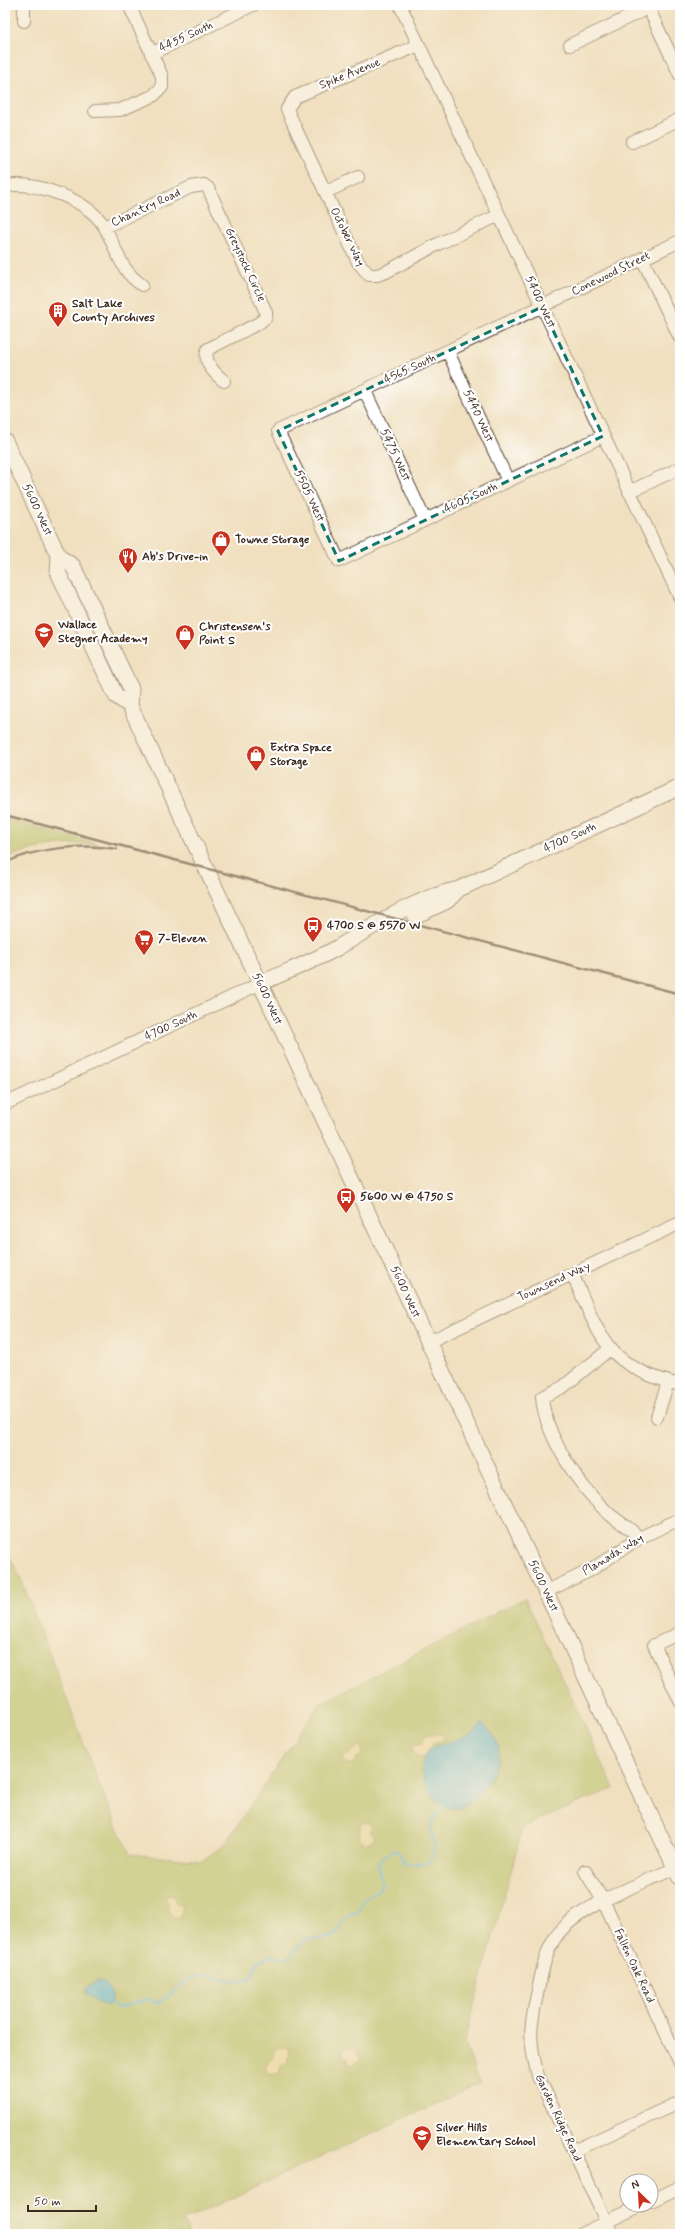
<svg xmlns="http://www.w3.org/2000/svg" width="685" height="2239" viewBox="0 0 685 2239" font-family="Mynerve,sans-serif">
<rect width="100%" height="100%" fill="#fff"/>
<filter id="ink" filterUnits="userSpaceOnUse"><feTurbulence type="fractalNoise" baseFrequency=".025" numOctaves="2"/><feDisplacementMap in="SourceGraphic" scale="8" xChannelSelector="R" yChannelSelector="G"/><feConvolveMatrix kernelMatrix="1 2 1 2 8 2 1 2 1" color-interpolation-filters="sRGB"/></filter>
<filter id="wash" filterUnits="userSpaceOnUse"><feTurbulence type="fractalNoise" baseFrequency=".012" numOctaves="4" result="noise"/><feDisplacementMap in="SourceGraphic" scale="16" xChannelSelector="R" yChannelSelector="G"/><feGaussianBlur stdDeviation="0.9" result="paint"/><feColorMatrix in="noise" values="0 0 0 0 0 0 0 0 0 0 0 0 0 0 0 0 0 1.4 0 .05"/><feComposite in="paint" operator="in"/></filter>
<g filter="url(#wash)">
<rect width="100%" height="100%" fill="#f0e0c0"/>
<!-- green -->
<path fill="#b0c063" stroke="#767540" d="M5,819L98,844C67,844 34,845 5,859Z
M5,1546L23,1584L99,1784L130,1854L202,1861L224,1845L319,1704L525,1598L614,1788L523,1827L464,2042L480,2083L183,2221L189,2234H5Z"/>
<!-- sand -->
<path fill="#eeda9e" stroke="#94825e" d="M430,1734H442L443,1740L433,1744L424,1757L417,1756L413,1752V1747L417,1744H422L424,1737Z
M358,1745L363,1749L361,1756L357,1758L353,1764H346L343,1760V1755H349L351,1750H355Z
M361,1823H369L372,1827L370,1832L374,1835V1839L365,1844L359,1839Z
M168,1895L173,1896L177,1904L183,1906L180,1917H173L167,1909L169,1904L165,1899Z
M281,2047H286L289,2051L287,2063L281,2066L279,2074H269L266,2070C265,2064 270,2061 274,2057L276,2049Z
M347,2047C356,2046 359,2052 360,2060L352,2065H349L348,2058L344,2057L342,2053Z"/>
<!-- water -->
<path fill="#55b5d3" stroke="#487078" d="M482,1723C489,1729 499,1741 499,1751C499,1770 471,1815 449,1808C438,1804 433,1797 428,1788C423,1781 420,1767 424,1758C432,1743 446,1744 460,1739C469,1737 476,1730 482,1723Z
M99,1981L105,1982L113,1997L108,2006L98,2003L86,1994V1988Z"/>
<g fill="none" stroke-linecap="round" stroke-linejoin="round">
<!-- stream -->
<path stroke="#55b5d3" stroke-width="2.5" d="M110,2003L119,2008L149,1999L158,2003C171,1996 184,1979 197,1976C215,1973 234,1986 252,1978L254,1969L259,1960C263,1959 267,1957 271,1956C278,1956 282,1961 289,1957C296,1952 299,1943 307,1940C315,1937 326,1941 334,1935C344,1928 340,1914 356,1913L360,1907L362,1900L377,1891L382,1884C378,1864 373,1863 394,1850L399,1853L406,1864L427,1863C443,1843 430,1844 431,1827C432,1818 440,1811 445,1805"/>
</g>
</g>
<g filter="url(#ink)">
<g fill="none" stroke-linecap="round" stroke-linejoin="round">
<defs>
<path id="minor" d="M400,5L680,598
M647,5L680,75
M24,21V5
M419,45L295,97L287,109L294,125L358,262L369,275H377L386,272L438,244L499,215
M570,45L648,8
M151,54L253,5
M95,111L120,110L153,96L162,87V76L129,5
M632,142L680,119
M5,186C35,181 87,199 104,226C117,248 119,270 142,285
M326,192L358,177
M105,227L191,187L204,185L208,188L266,312V317L259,323L208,349C202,361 215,374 224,381
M642,258L680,338
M448,352L508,481
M365,391L425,520
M603,436L339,561L278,431L680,241
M629,492L680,468
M5,1104L259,984
M572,1274C584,1298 593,1327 610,1348C626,1368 656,1379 680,1385
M428,1342L680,1223
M611,1348L563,1387L542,1397C545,1435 578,1485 606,1511C617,1522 628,1525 639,1538
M657,1417L668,1382
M545,1592L591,1570L639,1538L680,1519
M680,1633L654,1645L680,1701
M585,1871L604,1902L680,2063
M573,2151L680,2102
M651,2201L680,2187
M581,2234L642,2205
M612,2234L538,2076C528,2039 530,2027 538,1990C542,1972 545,1954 555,1938C577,1905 644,1883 680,1866"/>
<path id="major" d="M5,441L59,557L58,572L116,696L130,706
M59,557L73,566L131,689L130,706L680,1878
M415,916L447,901L457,891
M259,984C285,972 312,962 337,948C376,925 415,898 459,889L680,787"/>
</defs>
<!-- minor casing -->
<use href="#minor" stroke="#564536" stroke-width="14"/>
<!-- major casing -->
<use href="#major" stroke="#564536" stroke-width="17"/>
<!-- minor -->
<use href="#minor" stroke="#fff" stroke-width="12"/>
<!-- major -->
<use href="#major" stroke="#fff" stroke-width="15"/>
<!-- rail -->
<path stroke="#3b2a1e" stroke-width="2.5" d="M5,815L680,994
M5,863C35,848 84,843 117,849"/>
</g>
</g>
<!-- marked area -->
<path d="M0 0H685V2239H0ZM542,307L603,436L339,561L278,431Z" fill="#f0e0c0" fill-opacity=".55" fill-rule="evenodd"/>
<path fill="none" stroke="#0f766e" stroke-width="3" stroke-dasharray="8 5" stroke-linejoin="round" d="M542,307L603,436L339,561L278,431Z"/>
<!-- icons -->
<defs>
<symbol id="building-pin" viewBox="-11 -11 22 30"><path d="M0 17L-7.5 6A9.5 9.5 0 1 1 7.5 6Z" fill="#c8321e" stroke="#fff"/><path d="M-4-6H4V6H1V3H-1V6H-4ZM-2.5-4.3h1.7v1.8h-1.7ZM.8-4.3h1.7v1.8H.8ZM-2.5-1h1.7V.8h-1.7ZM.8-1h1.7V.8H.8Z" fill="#fff"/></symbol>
<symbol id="shop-pin" viewBox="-11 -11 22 30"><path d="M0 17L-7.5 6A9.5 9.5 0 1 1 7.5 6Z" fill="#c8321e" stroke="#fff"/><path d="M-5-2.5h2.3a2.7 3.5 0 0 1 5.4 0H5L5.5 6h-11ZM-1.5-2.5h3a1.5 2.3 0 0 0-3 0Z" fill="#fff"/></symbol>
<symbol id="restaurant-pin" viewBox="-11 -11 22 30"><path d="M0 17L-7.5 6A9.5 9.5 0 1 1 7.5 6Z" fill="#c8321e" stroke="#fff"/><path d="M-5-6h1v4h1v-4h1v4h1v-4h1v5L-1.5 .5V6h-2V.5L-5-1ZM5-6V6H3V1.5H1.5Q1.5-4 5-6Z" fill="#fff"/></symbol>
<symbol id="school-pin" viewBox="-11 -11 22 30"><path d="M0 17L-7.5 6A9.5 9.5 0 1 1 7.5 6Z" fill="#c8321e" stroke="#fff"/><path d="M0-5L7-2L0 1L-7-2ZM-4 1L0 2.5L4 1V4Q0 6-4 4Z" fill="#fff"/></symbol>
<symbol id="bus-pin" viewBox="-11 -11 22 30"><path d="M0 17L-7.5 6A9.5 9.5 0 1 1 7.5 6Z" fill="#c8321e" stroke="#fff"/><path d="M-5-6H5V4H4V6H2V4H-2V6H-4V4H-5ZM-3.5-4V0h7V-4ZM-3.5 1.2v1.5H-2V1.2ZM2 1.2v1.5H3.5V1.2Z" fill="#fff"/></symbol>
<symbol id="supermarket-pin" viewBox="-11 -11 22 30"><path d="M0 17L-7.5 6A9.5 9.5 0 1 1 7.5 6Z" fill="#c8321e" stroke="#fff"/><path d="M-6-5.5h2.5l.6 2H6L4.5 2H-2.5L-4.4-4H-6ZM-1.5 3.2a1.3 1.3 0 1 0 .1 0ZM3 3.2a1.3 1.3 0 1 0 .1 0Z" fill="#fff"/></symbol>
</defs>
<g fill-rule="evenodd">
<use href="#building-pin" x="47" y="300" width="22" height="30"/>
<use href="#shop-pin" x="210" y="529" width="22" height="30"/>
<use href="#restaurant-pin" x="117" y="546" width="22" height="30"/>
<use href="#school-pin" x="33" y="621" width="22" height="30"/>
<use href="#shop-pin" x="174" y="623" width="22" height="30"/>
<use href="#shop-pin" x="245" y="744" width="22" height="30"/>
<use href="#bus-pin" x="302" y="915" width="22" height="30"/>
<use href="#supermarket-pin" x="133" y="928" width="22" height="30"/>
<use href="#bus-pin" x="335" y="1186" width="22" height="30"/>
<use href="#school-pin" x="411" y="2124" width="22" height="30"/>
</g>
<g text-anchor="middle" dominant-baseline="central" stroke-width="4" stroke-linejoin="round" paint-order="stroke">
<!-- street labels -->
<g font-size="12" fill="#3b2a1e" stroke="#fff">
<text transform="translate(186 37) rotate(-25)">4455 South</text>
<text transform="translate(350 74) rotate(-22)">Spike Avenue</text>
<text transform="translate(146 208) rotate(-25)">Chantry Road</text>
<text transform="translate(347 237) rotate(64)">October Way</text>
<text transform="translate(245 265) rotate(65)">Greystock Circle</text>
<text transform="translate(611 274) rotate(-26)">Conewood Street</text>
<text transform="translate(540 302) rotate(65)">5400 West</text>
<text transform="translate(410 369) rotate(-25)">4565 South</text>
<text transform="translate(478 416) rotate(65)">5440 West</text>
<text transform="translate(395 455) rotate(65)">5475 West</text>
<text transform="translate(309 496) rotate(65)">5505 West</text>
<text transform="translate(471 498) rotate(-25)">4605 South</text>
<text transform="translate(37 510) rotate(65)">5600 West</text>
<text transform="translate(570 838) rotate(-25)">4700 South</text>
<text transform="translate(267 999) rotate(65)">5600 West</text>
<text transform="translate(171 1026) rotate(-25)">4700 South</text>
<text transform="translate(554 1282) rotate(-25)">Townsend Way</text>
<text transform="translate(405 1292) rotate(65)">5600 West</text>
<text transform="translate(613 1555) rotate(-31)">Planada Way</text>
<text transform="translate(543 1586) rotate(65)">5600 West</text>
<text transform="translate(634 1966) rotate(65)">Fallen Oak Road</text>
<text transform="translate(558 2118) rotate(65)">Garden Ridge Road</text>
</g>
<!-- poi labels -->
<g font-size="12" font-weight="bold" fill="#3b2a1e" stroke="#fff" text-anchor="start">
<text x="72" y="304">Salt Lake<tspan x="72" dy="14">County Archives</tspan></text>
<text x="235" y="540">Towne Storage</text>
<text x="142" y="557">Ab's Drive-in</text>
<text x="58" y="625">Wallace<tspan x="58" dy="14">Stegner Academy</tspan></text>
<text x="199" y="627">Christensen's<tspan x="199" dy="14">Point S</tspan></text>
<text x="270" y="748">Extra Space<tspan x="270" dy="14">Storage</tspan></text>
<text x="327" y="926">4700 S @ 5570 W</text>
<text x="158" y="939">7-Eleven</text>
<text x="360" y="1197">5600 W @ 4750 S</text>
<text x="436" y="2128">Silver Hills<tspan x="436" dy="14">Elementary School</tspan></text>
</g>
</g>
<!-- margin -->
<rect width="685" height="2239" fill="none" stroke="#fff" stroke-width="20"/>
<!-- north arrow -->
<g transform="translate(639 2193) rotate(335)"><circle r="19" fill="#ffffff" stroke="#b1aaa5"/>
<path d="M0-3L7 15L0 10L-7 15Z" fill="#c8321e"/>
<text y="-6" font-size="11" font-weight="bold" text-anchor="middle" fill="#3b2a1e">N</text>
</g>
<!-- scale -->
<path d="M28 2205v6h68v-6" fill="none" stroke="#3b2a1e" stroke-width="2"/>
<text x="34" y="2205" font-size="12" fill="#3b2a1e" stroke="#ffffff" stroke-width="3" paint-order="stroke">50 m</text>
</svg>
